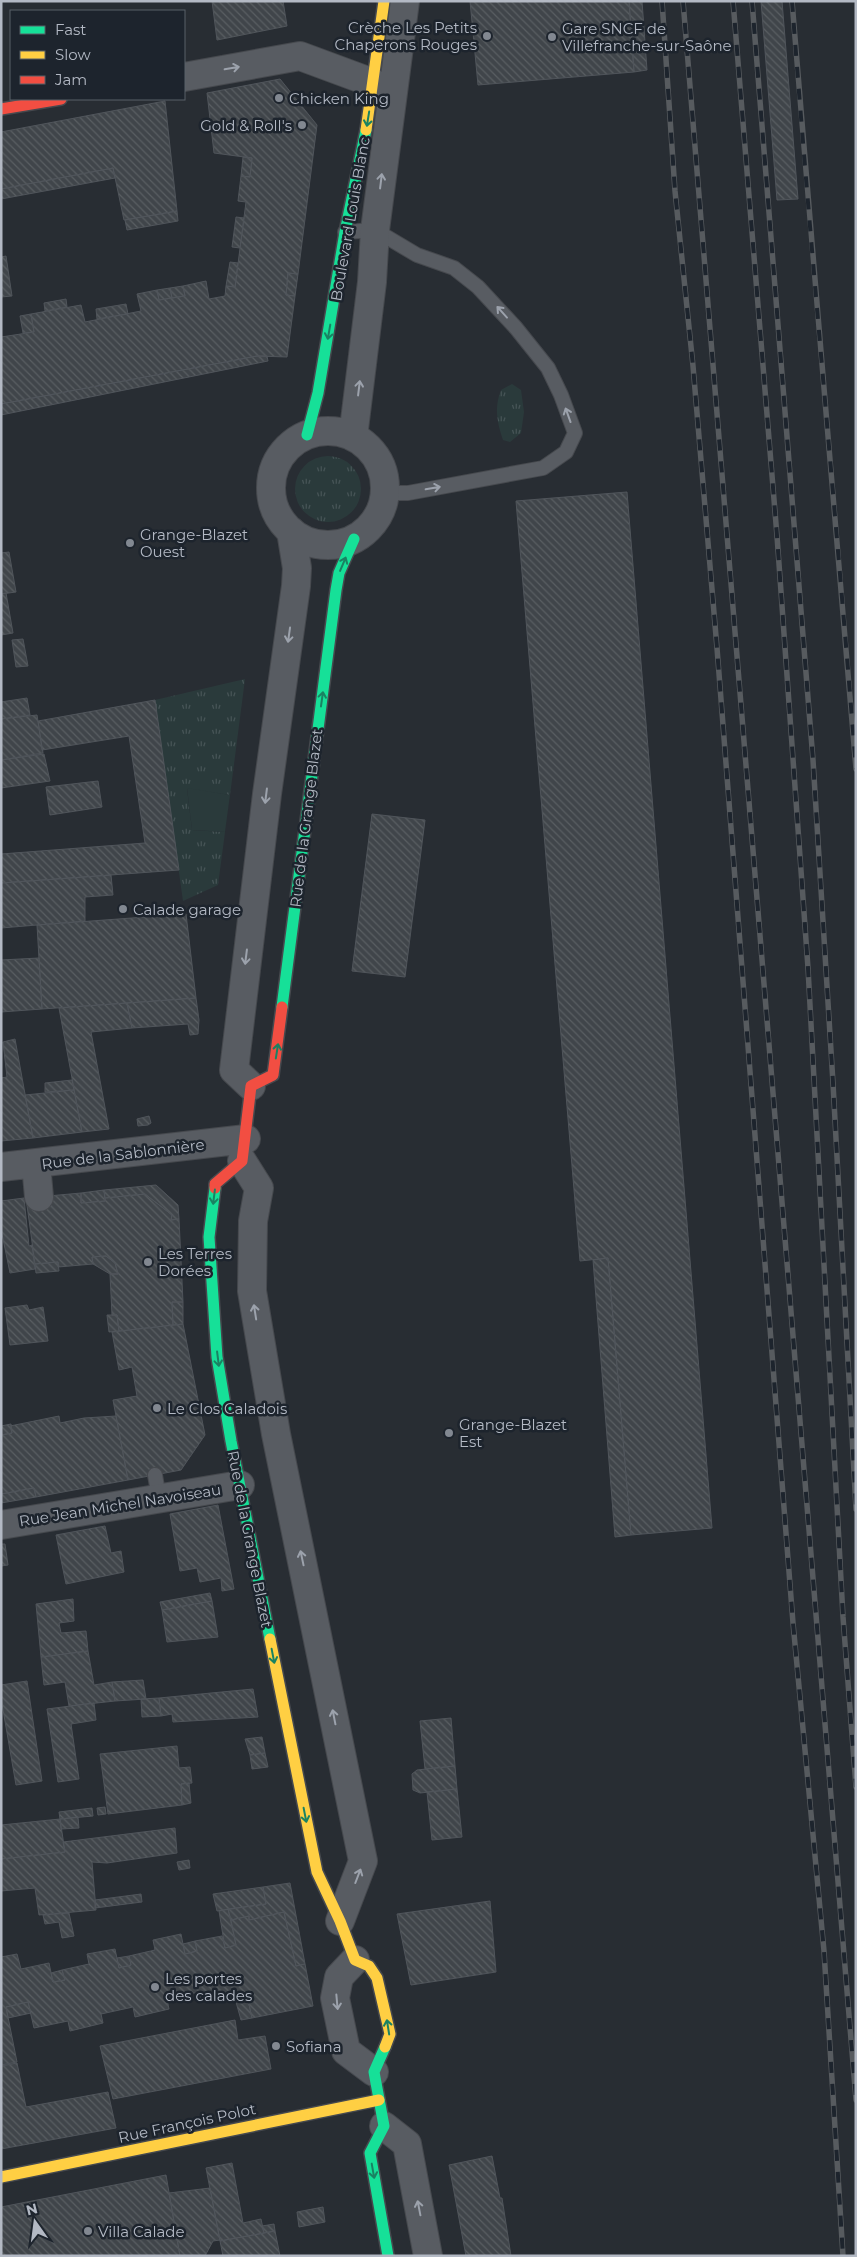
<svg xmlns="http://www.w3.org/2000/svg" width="857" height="2257" viewBox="0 0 857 2257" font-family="Montserrat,sans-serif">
<defs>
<pattern id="grass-tufts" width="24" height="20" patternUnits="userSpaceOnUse" patternTransform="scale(1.25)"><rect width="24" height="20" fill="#2a3a3b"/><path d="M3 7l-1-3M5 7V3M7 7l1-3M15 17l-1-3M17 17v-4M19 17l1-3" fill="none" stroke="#465456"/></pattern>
<pattern id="building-back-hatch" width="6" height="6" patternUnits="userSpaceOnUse" patternTransform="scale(1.25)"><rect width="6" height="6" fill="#40454a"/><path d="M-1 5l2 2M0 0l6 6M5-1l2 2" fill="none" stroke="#595e62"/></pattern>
</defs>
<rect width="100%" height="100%" fill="#282d33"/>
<!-- grass -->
<path fill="url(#grass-tufts)" d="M512,384L521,390L524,412L521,433L510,442L503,440C497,422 494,408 501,390Z
M295 489a33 33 0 1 1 66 0a33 33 0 1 1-66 0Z
M245,679L230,795L187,789L192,830L225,832L218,885L183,901L155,700Z"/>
<!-- green -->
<path fill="#2a3a3b" d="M187,788L230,795L225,832L192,830Z"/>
<!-- building -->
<path fill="url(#building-back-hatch)" stroke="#50555b" d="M212,1H283L287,26L217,40Z
M470,1H629L634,72L478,85Z
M629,1H642L647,70L634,72Z
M761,1H782L798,199L777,200Z
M280,79L317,125L298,274L288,273L286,295L295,296L287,357L257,356L1,404V337L34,332L31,314L81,305L85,322L141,311L137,294L157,290L159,300L185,296L183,286L206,281L209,299L225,296L226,286L235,287L246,202L238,201L241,176L250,177L252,158L214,153L207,93Z
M165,101L177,211L124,220L113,168L1,189V132Z
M243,157L252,158L250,177L241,176Z
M113,168L115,178L1,199V189Z
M177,211L178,221L127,230L125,220Z
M236,217L244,218L240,248L232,247Z
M6,256L12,296L1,297V257Z
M230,262L238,263L235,287L226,286Z
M288,273L298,274L295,296L286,295Z
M183,286L185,296L172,298L170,288Z
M170,288L172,298L159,300L157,290Z
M66,299L67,307L45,311L44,303Z
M126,304L128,314L97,319L96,309Z
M31,314L34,332L23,333L20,316Z
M257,356H267L268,361L1,415V404Z
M627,492L712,1528L631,1535L608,1258L580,1261L516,501Z
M9,552L16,592L1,594V553Z
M6,593L13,633L1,635V594Z
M23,639L28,666L16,667L12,640Z
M27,698L30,715L1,719V702Z
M155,700L179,870L1,883V854L145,843L129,736L42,750L38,721Z
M37,715L43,753L1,760V719Z
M44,754L50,781L1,788V760Z
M98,781L102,807L50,815L46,787Z
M372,814L425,820L405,977L352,971Z
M111,875L113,895L85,897V921L1,928V883Z
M186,914L196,998L42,1009L37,925Z
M39,958L42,1009L1,1012V960Z
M196,998L199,1020L198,1034L190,1035L188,1024L132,1028L127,1003Z
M127,1003L132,1028L91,1032L109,1129L82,1132L59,1008Z
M15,1039L33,1138L1,1141V1078L7,1077L3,1042Z
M72,1080L74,1090L45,1092V1083Z
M74,1090L82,1132L33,1138L25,1095Z
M149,1116L151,1123L148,1125L138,1126L137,1119Z
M156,1185L178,1205L179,1219L171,1220L172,1215L145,1194L105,1198L104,1190Z
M104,1190L105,1201L81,1203V1193Z
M81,1193V1203L105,1201V1198L145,1194L172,1215L171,1220L179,1219L183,1302H172L173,1325L119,1331L117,1315H112L110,1274H118L115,1263L106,1256L92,1257L93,1264L58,1267V1262L35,1264L26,1198Z
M24,1198L29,1246L32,1245L35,1269L10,1273L1,1229V1201Z
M106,1256L115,1263L118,1274H110L93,1264L92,1257Z
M608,1258L631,1535L615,1537L593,1260Z
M58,1262L59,1271L36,1273L35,1264Z
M172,1302H183V1324L173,1325Z
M27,1305L29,1310L43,1307L48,1341L10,1345L5,1308Z
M107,1315H117L119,1331L109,1332Z
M183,1324L205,1435L181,1470L128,1480L113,1400L137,1396L132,1367L119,1370L112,1332Z
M59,1416L60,1423L84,1418L116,1416L128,1480L36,1497L34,1488L1,1494V1435L12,1433L10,1426Z
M11,1424L12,1433L1,1435V1426Z
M34,1488L36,1497L1,1503V1494Z
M218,1505L234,1589L222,1591L221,1578L200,1582L197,1568L180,1571L170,1514Z
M105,1526L111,1553L121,1551L124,1572L66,1584L56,1535Z
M1,1544H5L8,1565L1,1566Z
M210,1593L212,1601L162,1610L160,1602Z
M73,1599L74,1621L59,1623L61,1633L86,1631L88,1651L41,1657L36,1604Z
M212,1601L218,1637L167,1642L162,1610Z
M88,1651L94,1685L112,1682L115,1701L69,1706L65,1682L44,1685L41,1657Z
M143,1680L146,1699L115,1701L112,1682Z
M27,1681L42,1781L16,1785L1,1698V1685Z
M253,1689L258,1717L173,1722L172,1714L161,1716L159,1698Z
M159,1698L161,1716L142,1717L141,1699Z
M94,1703L96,1720L71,1724L79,1779L58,1782L47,1709Z
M451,1718L455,1766L425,1769L420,1721Z
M262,1737L265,1753L250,1755L245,1739Z
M177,1746L179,1768L190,1767L192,1783L181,1784L182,1805L108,1814L100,1754Z
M265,1753L268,1767L252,1769L250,1755Z
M455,1766L457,1789L420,1793L413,1790L412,1774L417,1770Z
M189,1783L191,1803L182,1805L181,1784Z
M457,1789L462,1837L432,1840L427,1792Z
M105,1807L106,1814L98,1815L97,1808Z
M92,1808L93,1816L60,1819L59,1812Z
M78,1817L79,1828L61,1829L60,1819Z
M60,1819L65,1852L1,1859V1825Z
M175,1828L177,1853L107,1863L92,1862L96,1910L39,1915L35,1888L1,1891V1859L65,1852L63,1842Z
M189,1860L190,1868L179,1870L177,1862Z
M290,1883L305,1964L296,1966L284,1912L249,1920V1916L231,1920L228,1909L266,1904L263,1887Z
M263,1887L266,1904L217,1911L213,1894Z
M141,1894L142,1902L95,1908V1900Z
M490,1901L496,1972L411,1985L397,1914Z
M228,1909L236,1945L225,1948L219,1911Z
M284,1912L296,1966L305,1964L313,2006L252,2018L248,2000L236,2002L235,1994L201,2002L199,1992L167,1999L169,2009L135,2017L133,2007L101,2014L103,2023L70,2031L68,2021L34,2028L28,2002L6,2007L17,2062L1,2065V1957L17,1954L21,1969L49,1963L53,1982L65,1980L62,1970L89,1964L87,1954L115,1949L119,1968L131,1965L129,1956L155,1950L153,1940L181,1934L185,1954L197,1951L195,1941L222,1936L225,1948L236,1945L231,1920L249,1916V1920Z
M69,1913L74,1936L62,1938L59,1922L45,1924L43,1915Z
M195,1941L197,1951L185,1954L183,1944Z
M129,1956L131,1965L119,1968L117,1958Z
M62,1970L65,1980L53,1982L51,1973Z
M248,2000L252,2018L241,2020L236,2002Z
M28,2002L31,2013L8,2018L6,2007Z
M235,2020L238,2040L265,2036L271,2069L113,2099L100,2046Z
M17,2063L26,2107L108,2092L116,2128L1,2149V2066Z
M492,2156L500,2198H502L511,2256H466L449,2165Z
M232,2163L243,2223L261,2219L264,2233L220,2241L206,2168Z
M166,2175L180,2256H1V2207Z
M210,2188L220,2240L213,2241L205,2256H180L169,2193Z
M323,2207L325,2222L299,2227L297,2212Z
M274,2224L275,2231L264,2233L262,2226Z
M275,2231L280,2256H223L220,2241Z"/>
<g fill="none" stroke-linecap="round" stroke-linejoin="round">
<defs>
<path id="lane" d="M345,232L375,230L417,255L454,268L478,287L516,328L548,368L561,395L575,433L566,452L543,468L408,493H385
M155,1475L159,1498"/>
<path id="street" d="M184,77L300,56L373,83
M271 488a57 57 0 1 1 114 0a57 57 0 1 1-114 0Z
M353,437L372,282L375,230L405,1
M251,1086L234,1070L267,794L296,586L297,568L291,531
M242,1161L259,1188L253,1221L252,1291L276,1434L363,1861L340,1921
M36,1164L39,1197
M1,1167L246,1139
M1,1525L240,1485
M355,1960L339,1977L335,1998L346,2051L374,2072
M384,2126L407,2144L428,2256"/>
<path id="fast" d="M307,435L318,393L345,232L366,130
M282,1007L336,590L339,573L354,539
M215,1188L209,1237L217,1357L231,1441L270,1639
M385,2047L374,2072L384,2126L370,2153L388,2256"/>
<path id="slow" d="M366,130L384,1
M270,1639L317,1872L340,1921L355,1960L369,1966L377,1978L390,2034L385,2047
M1,2177L379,2100"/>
<path id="jam" d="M1,109L61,99
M215,1188V1184L242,1161L251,1086L273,1075L282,1007"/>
</defs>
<!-- lane casing -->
<use href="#lane" stroke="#46494e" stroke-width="16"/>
<!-- street casing -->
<use href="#street" stroke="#46494e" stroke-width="30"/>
<!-- fast casing -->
<use href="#fast" stroke="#46494e" stroke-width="14"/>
<!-- slow casing -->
<use href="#slow" stroke="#46494e" stroke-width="14"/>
<!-- jam casing -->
<use href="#jam" stroke="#46494e" stroke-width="14"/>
<!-- lane -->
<use href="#lane" stroke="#585c62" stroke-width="14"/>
<!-- street -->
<use href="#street" stroke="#585c62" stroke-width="28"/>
<!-- fast -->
<use href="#fast" stroke="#16e098" stroke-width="11"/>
<!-- slow -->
<use href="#slow" stroke="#ffcf43" stroke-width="11"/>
<!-- jam -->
<use href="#jam" stroke="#f24e42" stroke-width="11"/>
<defs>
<path id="rail" d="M662,1L675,191L693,366L717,648L793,1623L824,1951L843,2256
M683,1L856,2100
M733,1L777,536L808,968L843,1617L856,1787
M752,1L813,760L833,1083L856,1509
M792,1C811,257 836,513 856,769"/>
</defs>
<!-- rail casing -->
<use href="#rail" stroke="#575b5f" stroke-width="5.5"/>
<!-- rail -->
<use href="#rail" stroke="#1d242d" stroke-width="4" stroke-dasharray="11" stroke-linecap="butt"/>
</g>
<!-- one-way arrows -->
<defs><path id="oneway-shaft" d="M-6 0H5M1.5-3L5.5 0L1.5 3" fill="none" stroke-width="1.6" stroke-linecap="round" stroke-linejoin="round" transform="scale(1.25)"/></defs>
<g stroke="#9ca2ac">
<use href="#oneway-shaft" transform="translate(232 68) rotate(-10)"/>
<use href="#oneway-shaft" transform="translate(381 181) rotate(-83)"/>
<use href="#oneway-shaft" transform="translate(502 312) rotate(-132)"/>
<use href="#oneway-shaft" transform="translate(359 388) rotate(-83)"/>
<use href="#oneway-shaft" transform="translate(568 415) rotate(-110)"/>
<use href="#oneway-shaft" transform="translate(433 488) rotate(-10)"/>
<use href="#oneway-shaft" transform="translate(289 635) rotate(98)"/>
<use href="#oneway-shaft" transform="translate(266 796) rotate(97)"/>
<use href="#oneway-shaft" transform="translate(246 957) rotate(97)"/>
<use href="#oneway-shaft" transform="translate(255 1312) rotate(-99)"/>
<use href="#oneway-shaft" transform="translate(302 1558) rotate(-102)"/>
<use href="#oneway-shaft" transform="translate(334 1717) rotate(-101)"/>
<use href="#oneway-shaft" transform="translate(358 1876) rotate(-69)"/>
<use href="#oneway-shaft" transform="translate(337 2002) rotate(85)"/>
<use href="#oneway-shaft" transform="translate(419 2208) rotate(-101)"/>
</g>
<g stroke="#1a8262">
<use href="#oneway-shaft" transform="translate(368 119) rotate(99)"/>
<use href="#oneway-shaft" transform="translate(329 332) rotate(100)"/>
<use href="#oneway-shaft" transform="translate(343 564) rotate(-67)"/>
<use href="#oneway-shaft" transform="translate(322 699) rotate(-82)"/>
<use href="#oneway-shaft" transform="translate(277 1051) rotate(-81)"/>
<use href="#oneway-shaft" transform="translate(214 1197) rotate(97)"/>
<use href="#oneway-shaft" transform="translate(218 1359) rotate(83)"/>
<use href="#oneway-shaft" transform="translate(273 1656) rotate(79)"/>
<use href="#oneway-shaft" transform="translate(305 1815) rotate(79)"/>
<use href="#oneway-shaft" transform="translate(388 2027) rotate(-99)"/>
<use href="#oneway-shaft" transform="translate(373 2171) rotate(80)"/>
</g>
<!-- markers -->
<g fill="#828891" stroke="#1d242d" stroke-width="2">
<circle cx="487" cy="36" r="5"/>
<circle cx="552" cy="37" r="5"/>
<circle cx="279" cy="98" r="5"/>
<circle cx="302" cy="125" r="5"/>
<circle cx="130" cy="543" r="5"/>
<circle cx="123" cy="909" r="5"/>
<circle cx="148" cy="1262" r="5"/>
<circle cx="157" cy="1408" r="5"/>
<circle cx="449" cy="1433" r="5"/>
<circle cx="155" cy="1987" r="5"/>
<circle cx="276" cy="2046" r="5"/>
<circle cx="88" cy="2231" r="5"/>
</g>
<g text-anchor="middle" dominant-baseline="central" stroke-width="5" stroke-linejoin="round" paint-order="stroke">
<!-- poi labels -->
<g font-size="15" fill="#b3b9c4" stroke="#1d242d" text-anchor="start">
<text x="477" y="27" text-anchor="end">Crèche Les Petits<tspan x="477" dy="17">Chaperons Rouges</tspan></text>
<text x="562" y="28">Gare SNCF de<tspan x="562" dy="17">Villefranche-sur-Saône</tspan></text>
<text x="289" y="98">Chicken King</text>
<text x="292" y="125" text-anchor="end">Gold &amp; Roll's</text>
<text x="140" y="534">Grange-Blazet<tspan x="140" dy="17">Ouest</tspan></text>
<text x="133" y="909">Calade garage</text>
<text x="158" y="1253">Les Terres<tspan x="158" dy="17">Dorées</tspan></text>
<text x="167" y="1408">Le Clos Caladois</text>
<text x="459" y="1424">Grange-Blazet<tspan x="459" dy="17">Est</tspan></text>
<text x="165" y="1978">Les portes<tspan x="165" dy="17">des calades</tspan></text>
<text x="286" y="2046">Sofiana</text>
<text x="98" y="2231">Villa Calade</text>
</g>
<!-- street labels -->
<g font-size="15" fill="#b3b9c4" stroke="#1d242d">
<text transform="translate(350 219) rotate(-80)">Boulevard Louis Blanc</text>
<text transform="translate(306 818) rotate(-83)">Rue de la Grange Blazet</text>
<text transform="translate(123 1154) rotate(-7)">Rue de la Sablonnière</text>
<text transform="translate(120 1505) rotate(-9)">Rue Jean Michel Navoiseau</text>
<text transform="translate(250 1539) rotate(79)">Rue de la Grange Blazet</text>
<text transform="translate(187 2123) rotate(-12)">Rue François Polot</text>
</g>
</g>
<!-- border -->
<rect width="857" height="2257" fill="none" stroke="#b3b9c4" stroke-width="5"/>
<!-- legend -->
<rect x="10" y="10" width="175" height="90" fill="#1d242d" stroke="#596069"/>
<rect x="20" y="26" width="25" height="8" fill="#16e098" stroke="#596069"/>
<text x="55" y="35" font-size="15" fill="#b3b9c4">Fast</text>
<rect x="20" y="51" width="25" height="8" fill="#ffcf43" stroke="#596069"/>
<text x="55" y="60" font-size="15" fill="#b3b9c4">Slow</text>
<rect x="20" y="76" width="25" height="8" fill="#f24e42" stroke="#596069"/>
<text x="55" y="85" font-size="15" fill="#b3b9c4">Jam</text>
<!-- north arrow -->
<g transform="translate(35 2222) rotate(346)" stroke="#1d242d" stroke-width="4" paint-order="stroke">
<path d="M0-4L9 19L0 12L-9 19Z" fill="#b3b9c4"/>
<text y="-8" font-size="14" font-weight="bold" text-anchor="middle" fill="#b3b9c4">N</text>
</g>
</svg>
